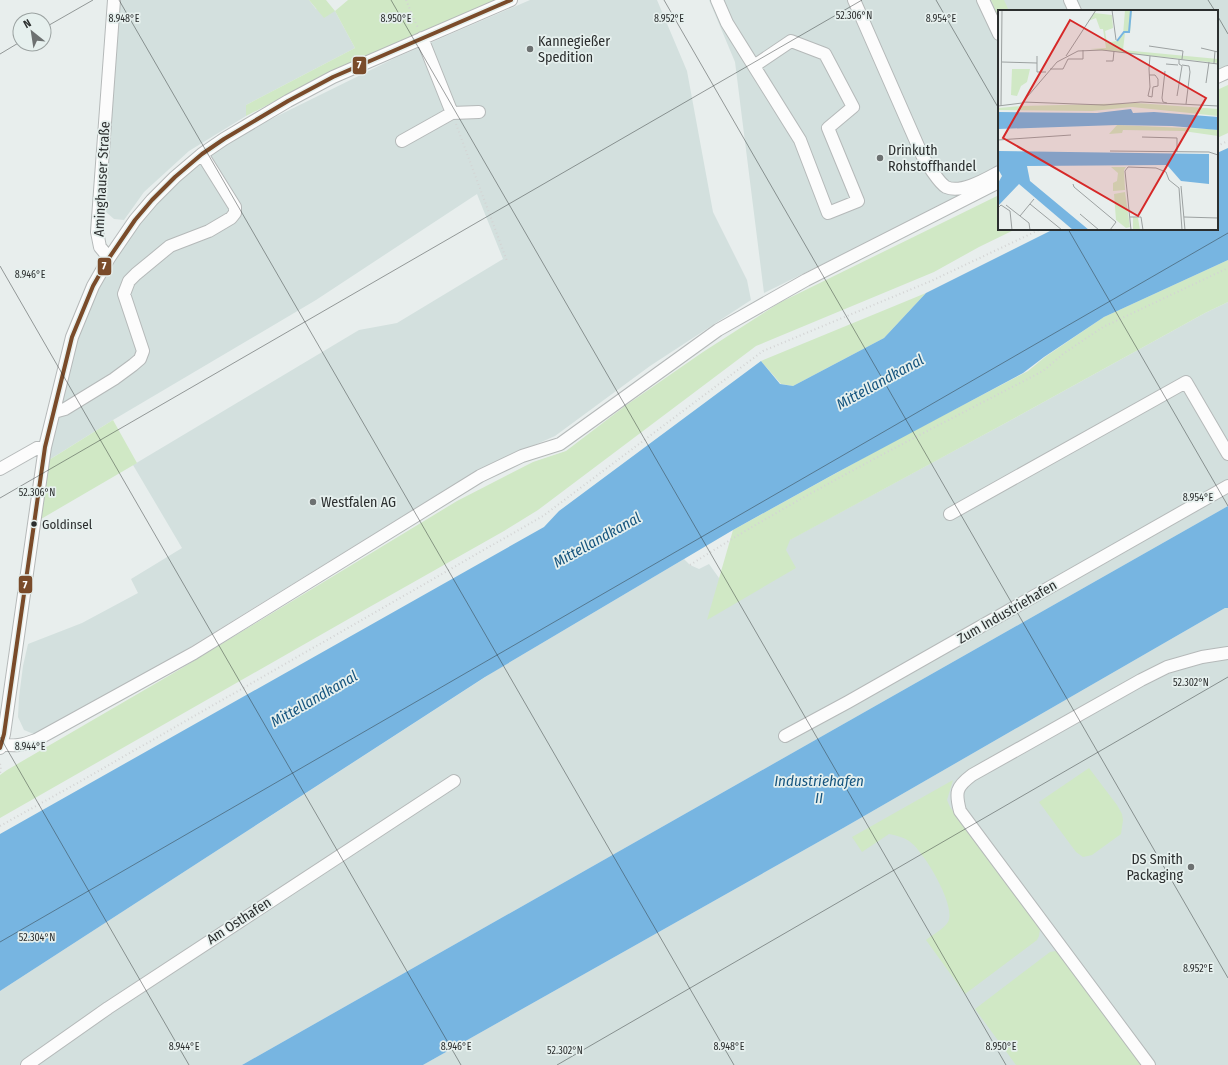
<svg xmlns="http://www.w3.org/2000/svg" width="1228" height="1065" viewBox="0 0 1228 1065" font-family="'Fira Sans Condensed',sans-serif">
<rect width="100%" height="100%" fill="#e8eeed"/>
<!-- built -->
<path fill="#d3e0de" d="M120,0H309L316,9L335,11L355,48L246,105V116L189,151L144,192L124,220L114,219L106,212L104,194Z
M530,0H657L687,71L713,212L747,280L751,300L650,366L555,436L476,471L166,662L36,735L24,730L18,717L19,697L23,666L28,644L82,623L138,593L131,579L182,548L133,465L359,330L397,323L503,259L477,194L316,300L113,420L36,468L93,283L125,230L191,169L243,133L395,58Z
M709,0H1228V68L1217,73V11H999V177L764,293L735,62Z
M1228,302V506L242,1065H0V991L493,672L684,559L690,565L699,569L709,564L719,578L1022,414L1205,313Z
M1225,608H1228V1065H423L845,827Z"/>
<!-- green -->
<path fill="#d0e8c5" d="M309,0H326L335,11L348,0H495L343,66L246,116V105L355,48L335,11L324,18Z
M991,0H1004L1009,11H999V19Z
M1228,85V133L1217,138V90Z
M999,195V229H1016L979,247L934,272L756,346L538,510L504,531L366,609L0,818V775L7,770L177,671L457,501L533,462L566,451L625,406L703,352L779,303Z
M1228,260V302L1205,313L1022,414L790,540L786,550L796,568L707,620L733,530L898,439L1028,371L1045,357L1104,317Z
M926,293L884,338L793,386L781,384L761,361Z
M113,420L137,463L41,519L49,460Z
M1089,768L1117,805L1122,814L1123,820L1121,834L1092,855L1083,857L1076,852L1039,802Z
M953,780L947,800L950,807L1040,929L1039,936L1037,940L965,994L926,940C932,935 944,929 948,922C957,906 923,850 909,841C903,837 895,835 889,834L862,852L852,837Z
M1056,951L1062,955L1144,1065H1016L975,1009L1050,952Z"/>
<!-- water -->
<path fill="#77b5e1" d="M1228,148V260L1104,317L1044,357L1023,373L836,473L733,530L485,677L0,991V834L544,527L559,511L761,361L780,384L793,386L884,338L926,293L1054,229H1217V153Z
M1228,506V608H1225L845,827L423,1065H242Z"/>
<g fill="none" stroke-linecap="round" stroke-linejoin="round">
<defs>
<path id="minor" d="M717,0L727,23L800,140L828,213L858,201L828,128L853,107L825,54L791,41L754,66
M854,0L922,155C926,162 939,183 946,187C961,194 986,179 999,172
M983,0L999,34
M1070,0L1075,11
M1217,77L1228,72
M452,113L479,112
M402,141L452,113L422,38
M109,258L100,247L97,232L114,0
M54,412L65,409L114,379L133,365L140,359L143,351L124,294L129,281L136,274L170,246L209,231L231,218L235,213V207L202,154
M0,469L37,448L45,447
M950,514L1186,382L1228,454
M785,736L848,702L1228,486
M1,744C16,747 22,745 36,740L194,653L480,476L522,456L560,444L718,330L806,280L999,182
M0,748L4,734L45,447L72,337L93,286L109,258L135,220L152,200L175,177L202,154L224,139L288,101L333,77L511,0
M27,1065L108,1008L454,781
M1149,1065L960,811C955,792 956,787 972,775L1141,680L1167,667L1202,657L1228,653"/>
</defs>
<!-- minor casing -->
<use href="#minor" stroke="#b5b9b9" stroke-width="14"/>
<!-- path -->
<path stroke="#d3d4d4" stroke-width="2" stroke-dasharray="1 3" stroke-linecap="butt" d="M406,0L418,28
M456,124L507,261
M1217,146L1228,141
M690,565C803,493 924,433 1043,371L1063,354L1103,327L1228,268
M0,764L1,766L0,774
M0,826L81,781L543,516L763,351L931,281L1041,229"/>
<!-- minor -->
<use href="#minor" stroke="#fcfcfc" stroke-width="12"/>
<defs>
<path id="bus-1" d="M0,748L4,734L45,447L72,337L93,286L109,258L135,220L152,200L175,177L202,154L224,139L288,101L333,77L511,0"/>
</defs>
<!-- bus-1 casing -->
<use href="#bus-1" stroke="#e6f0ee" stroke-width="7"/>
<!-- bus-1 -->
<use href="#bus-1" stroke="#7a4b2a" stroke-width="4"/>
</g>
<!-- ticks -->
<path fill="none" stroke="#2b2e2e" stroke-width="1" stroke-opacity="0.45" d="M119,0L734,1065M391,0L1006,1065M664,0L1228,978M936,0L999,109M1208,0L1215,11M1217,15L1228,34M44,28L93,0M0,54L20,42M1068,229L1228,506M0,266L461,1065M0,498L862,0M0,737L189,1065M0,942L1228,233M557,1065L1228,677"/>
<!-- markers -->
<g fill="#6d7171" stroke="#e6f0ee" stroke-width="1.5">
<circle cx="530" cy="49" r="4"/>
<circle cx="880" cy="158" r="4"/>
<circle cx="313" cy="502" r="4"/>
<circle cx="1191" cy="867" r="4"/>
</g>
<circle fill="#2b2e2e" stroke="#e6f0ee" stroke-width="1.5" cx="34" cy="524" r="3.5"/>
<g text-anchor="middle" dominant-baseline="central" stroke-width="3.5" stroke-linejoin="round" paint-order="stroke">
<!-- bus labels -->
<g font-size="13" fill="#2b2e2e" stroke="#e6f0ee" text-anchor="start">
<text x="42" y="524">Goldinsel</text>
</g>
<!-- poi labels -->
<g font-size="14" fill="#2b2e2e" stroke="#e6f0ee" text-anchor="start">
<text x="538" y="41">Kannegießer<tspan x="538" dy="16">Spedition</tspan></text>
<text x="888" y="150">Drinkuth<tspan x="888" dy="16">Rohstoffhandel</tspan></text>
<text x="321" y="502">Westfalen AG</text>
<text x="1183" y="859" text-anchor="end">DS Smith<tspan x="1183" dy="16">Packaging</tspan></text>
</g>
<!-- street labels -->
<g font-size="14" fill="#2b2e2e" stroke="#e6f0ee">
<text transform="translate(102 179) rotate(-87)">Aminghauser Straße</text>
<text transform="translate(1007 612) rotate(-30)">Zum Industriehafen</text>
<text transform="translate(239 921) rotate(-33)">Am Osthafen</text>
</g>
<!-- water labels -->
<g font-size="15" font-style="italic" fill="#16557f" stroke="#e6f0ee">
<text transform="translate(880 382) rotate(-29)">Mittellandkanal</text>
<text transform="translate(597 540) rotate(-29)">Mittellandkanal</text>
<text transform="translate(314 699) rotate(-30)">Mittellandkanal</text>
<text x="819" y="781">Industriehafen<tspan x="819" dy="17">II</tspan></text>
</g>
</g>
<!-- overview -->
<g transform="translate(998 10)">
<rect width="220" height="220" fill="#e8eeed"/>
<path d="M127,0H134L132,23H127L125,40L220,49V53L92,39L108,38L105,19H102L98,8L90,11L96,3L114,5L115,18L107,21L109,33L118,31L125,25ZM14,59H32L29,72L23,76L19,86L13,85ZM139,93L220,99V106L134,97L94,101L0,100V98L24,96ZM119,115L211,119L220,120V126L185,121L125,120L124,123L111,124ZM113,157H128L126,160L127,180L115,181V173L119,171L120,163ZM127,182L132,217L128,218L118,210L116,184ZM135,207L140,208L142,220H135Z" fill="#d0e8c5"/>
<path d="M133,99L135,103L156,102L220,107V120L174,116L119,115L0,119V102L99,103ZM0,141L211,144V174L183,171L169,155L29,156L32,171L91,220H75L21,174L0,196V173L4,166L0,159Z" fill="#77b5e1"/>
<path fill="none" stroke="#77b5e1" stroke-width="2" d="M119,31L126,22H131L133,0"/>
<path fill="none" stroke="#9ca1a1" stroke-width="1" d="M114,0L118,30M151,36L185,41L184,49M203,38L220,42M39,46V62H48M68,46L98,0M108,51H115L116,41M4,52L39,53M216,53L217,41M168,54L180,55M184,55L191,56L192,62L188,94M52,59H65L70,49H85V40M167,61L164,88L165,92L169,93M151,65H157L160,69V76L155,77L154,87L150,86L152,77L151,59L152,46M208,73L211,52M179,86L184,56L181,54V49M25,92L106,95L143,92L220,96M0,96L24,93L59,52L80,41L104,40L220,54M3,96L4,0M144,127L179,128V142M0,130L73,125M112,141L211,142L220,145M75,174L76,177L118,212L112,220M183,176L187,220M32,194L64,220M8,195L31,213L32,220M0,198L3,195L12,201L14,220M82,204L101,220M22,206L36,189M132,207H143L145,220M186,207L220,208M133,220L127,161L130,157L158,158L168,162L171,170L181,178L184,220"/>
<path fill="#d62828" fill-opacity="0.15" stroke="#d62828" stroke-width="2" d="M72,10L208,88L140,206L5,128Z"/>
<rect width="220" height="220" fill="none" stroke="#2b2e2e" stroke-width="2"/>
</g>
<g font-size="10" text-anchor="middle" fill="#2b2e2e" stroke="#e6f0ee" stroke-width="3.5" stroke-linejoin="round" paint-order="stroke">
<text x="854" y="19">52.306°N</text>
<text x="124" y="22">8.948°E</text>
<text x="396" y="22">8.950°E</text>
<text x="669" y="22">8.952°E</text>
<text x="941" y="22">8.954°E</text>
<text x="30" y="278">8.946°E</text>
<text x="37" y="496">52.306°N</text>
<text x="1198" y="501">8.954°E</text>
<text x="1191" y="686">52.302°N</text>
<text x="30" y="750">8.944°E</text>
<text x="37" y="941">52.304°N</text>
<text x="1198" y="972">8.952°E</text>
<text x="184" y="1050">8.944°E</text>
<text x="456" y="1050">8.946°E</text>
<text x="729" y="1050">8.948°E</text>
<text x="1001" y="1050">8.950°E</text>
<text x="565" y="1054">52.302°N</text>
</g>
<g stroke="#e6f0ee" stroke-width="1.5">
<rect x="352" y="56" width="15" height="19" rx="4" fill="#7a4b2a"/>
<rect x="97" y="257" width="15" height="19" rx="4" fill="#7a4b2a"/>
<rect x="18" y="575" width="15" height="19" rx="4" fill="#7a4b2a"/>
</g>
<g font-size="11" text-anchor="middle" font-weight="bold" fill="#fff">
<text x="359" y="69">7</text>
<text x="104" y="270">7</text>
<text x="25" y="589">7</text>
</g>
<!-- north arrow -->
<g transform="translate(32 32) rotate(330)"><circle r="19" fill="#e6f0ee" stroke="#9ba2a1"/>
<path d="M0-3L7 15L0 10L-7 15Z" fill="#6d7171"/>
<text y="-6" font-size="11" font-weight="bold" text-anchor="middle" fill="#2b2e2e">N</text>
</g>
</svg>
